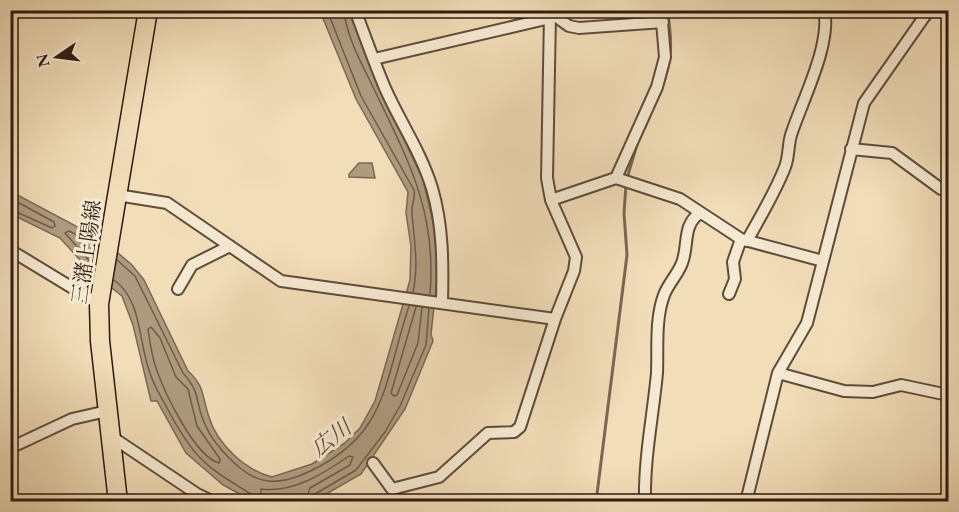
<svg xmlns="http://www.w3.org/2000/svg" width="959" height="512" viewBox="0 0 959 512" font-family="'EB Garamond','Noto Serif JP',serif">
<rect width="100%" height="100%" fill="#f1ddb8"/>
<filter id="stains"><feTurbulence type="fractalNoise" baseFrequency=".00333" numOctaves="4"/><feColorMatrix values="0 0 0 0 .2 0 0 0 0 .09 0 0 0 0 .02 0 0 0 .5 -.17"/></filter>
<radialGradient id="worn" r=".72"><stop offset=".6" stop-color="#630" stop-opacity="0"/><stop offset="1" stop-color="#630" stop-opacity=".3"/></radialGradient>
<!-- water -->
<path fill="#ae9b7f" stroke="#7a6853" stroke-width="1.5" d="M320,11H349L370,66L423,180L433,222L438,271L431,334L433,341L405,409L361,474L314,501L254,502L223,485L186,453L157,401H151L133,325L122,296L91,272L60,238L11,214L10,191L104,241L132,265L144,280L188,371C205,386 202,397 209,417C217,444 245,470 272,477L312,464L345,443L360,428L375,401L410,280L411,246L406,213L408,192L356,99Z
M359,163H372L375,178L349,177V174Z"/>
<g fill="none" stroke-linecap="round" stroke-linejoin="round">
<!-- shore -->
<path stroke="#6e5b48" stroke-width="1.5" d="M327,10L361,96L414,190C416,199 411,204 412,213C414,240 419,265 413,292
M344,10C346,36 362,64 373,87C408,160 437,211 430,295
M10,198L54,222L55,226L52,228L10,209
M117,260L135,276L183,373C202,395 194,399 204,422C211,440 226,456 240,468C259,484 277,484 299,476C388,440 383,385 409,306
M95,267L65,233L69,231L98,245
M114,280C143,301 138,343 150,373C154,386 160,395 166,406C192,456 204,466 251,494L254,502
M416,307L391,393L394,396L397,395L418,343L422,307
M151,327L160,338L176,377L188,389L197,426L220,459L219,463C195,457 165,393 157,371C152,358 150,343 148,329Z
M261,502V489C293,493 323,474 349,456L353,457L350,465L310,488L305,502
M312,502L315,494L356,470L385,432L400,406L426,345L429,308"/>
<!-- stream -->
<path stroke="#7a6853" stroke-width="3" d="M662,86C673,61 672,37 667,10
M627,178L639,138
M596,502L627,255L624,213L626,185"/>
<defs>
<path id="street" d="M355,10C365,36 374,62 385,88C400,122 421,152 432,188C443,225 443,264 442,302
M547,10L569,26L579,28L663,22
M374,59L550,18
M851,149L892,153L941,189H948
M616,178L657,87L665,57L661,10
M117,195L167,203L281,281L555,319
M551,200L616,178L680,199L741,239L823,261
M747,241C760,217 775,193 785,167C789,157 788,145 791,135C801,103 832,44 824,10
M10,250L99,304
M178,289L192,265L230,246
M729,294L735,279L733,262L741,239
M778,373L844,391L873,392L901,385L948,395
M109,435L197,494L214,502
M10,448L72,419L107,411
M373,463L392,489L439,477L488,433L514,432L520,427L555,319L574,271L576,257L551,200L547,178L550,14
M645,502C644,458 653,416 657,373C658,348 655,319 664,295C668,284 678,274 682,263C689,245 682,225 700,213
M746,502L778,373L807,323L864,103L929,10"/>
<path id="primary" d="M118,502L100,341L99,304L148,10"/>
</defs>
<!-- street casing -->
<use href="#street" stroke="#5e4c3a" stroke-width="14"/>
<!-- primary casing -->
<use href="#primary" stroke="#2d1b10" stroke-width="21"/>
<!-- street -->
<use href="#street" stroke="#f6e9d1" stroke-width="10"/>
<!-- primary -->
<use href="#primary" stroke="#f1ddb8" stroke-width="18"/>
</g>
<g text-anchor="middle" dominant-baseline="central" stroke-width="6" stroke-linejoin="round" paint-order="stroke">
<!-- street labels -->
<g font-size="21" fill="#2d1b10" stroke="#f6e9d1">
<text transform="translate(86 252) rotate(-82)">三潴上陽線</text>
</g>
<!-- water labels -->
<g font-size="22" font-style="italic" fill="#614e3c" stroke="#f6e9d1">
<text transform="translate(331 438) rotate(-38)">広川</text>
</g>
</g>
<!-- margin -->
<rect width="959" height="512" fill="none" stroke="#f1ddb8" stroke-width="36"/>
<rect x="12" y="12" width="935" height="488" fill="none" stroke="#2d1b10" stroke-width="3"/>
<rect x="18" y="18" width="923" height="476" fill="none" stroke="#2d1b10" stroke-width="1.5"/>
<!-- north arrow -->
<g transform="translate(57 57) rotate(256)" stroke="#f6e9d1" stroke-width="4.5" paint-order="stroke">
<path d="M0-4.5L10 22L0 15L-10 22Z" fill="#2d1b10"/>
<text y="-9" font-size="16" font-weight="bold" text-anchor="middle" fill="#2d1b10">N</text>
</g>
<rect width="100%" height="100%" filter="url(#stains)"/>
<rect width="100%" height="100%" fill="url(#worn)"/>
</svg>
